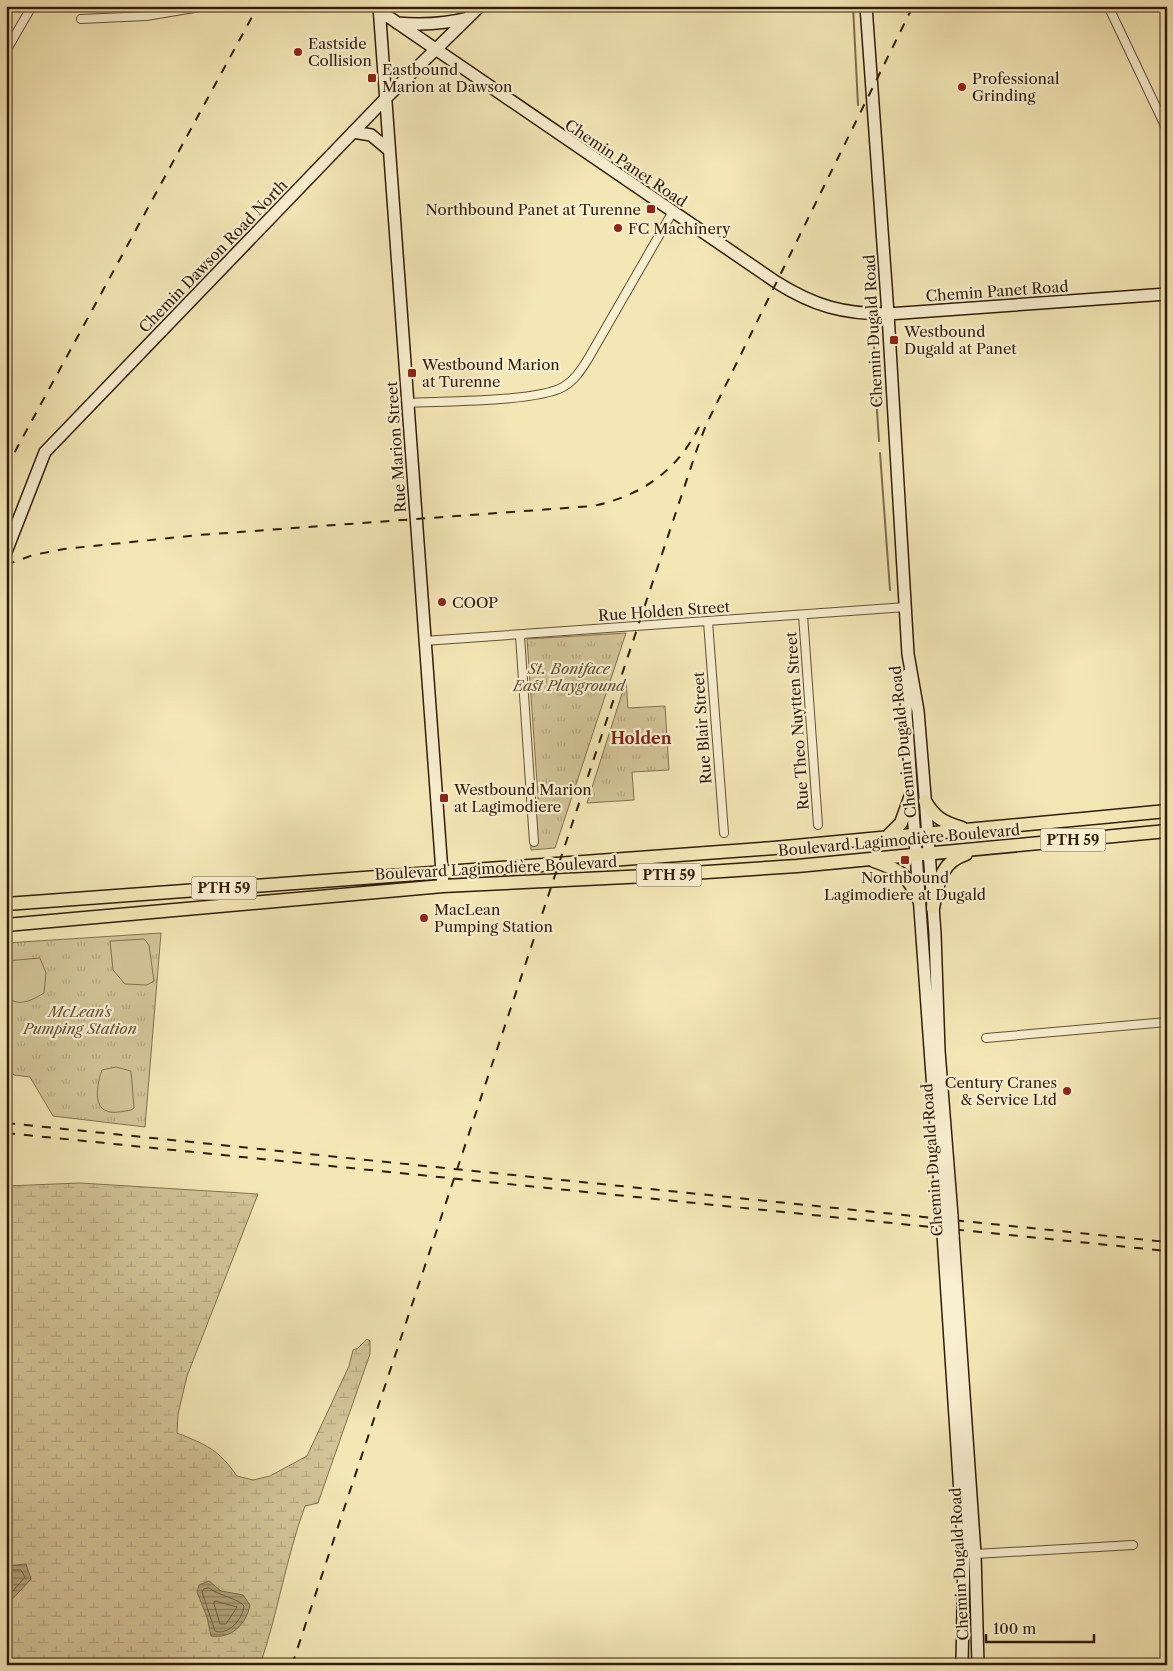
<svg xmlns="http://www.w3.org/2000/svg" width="1173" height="1671" viewBox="0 0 1173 1671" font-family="'Libre Caslon Text',serif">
<defs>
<pattern id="grass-tufts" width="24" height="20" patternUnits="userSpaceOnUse" patternTransform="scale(1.25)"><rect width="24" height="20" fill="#d3c598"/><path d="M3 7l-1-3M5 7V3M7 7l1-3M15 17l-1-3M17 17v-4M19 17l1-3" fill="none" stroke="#b5a982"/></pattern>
<pattern id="wetland-marsh" width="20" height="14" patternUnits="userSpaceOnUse" patternTransform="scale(1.25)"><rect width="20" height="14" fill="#d3c598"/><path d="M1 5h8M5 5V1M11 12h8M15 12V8" fill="none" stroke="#b5a982"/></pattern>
<pattern id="water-rules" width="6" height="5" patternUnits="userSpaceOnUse" patternTransform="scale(1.25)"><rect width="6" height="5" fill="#b1a27b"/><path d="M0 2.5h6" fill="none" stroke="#908363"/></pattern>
</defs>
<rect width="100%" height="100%" fill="#f4e7b6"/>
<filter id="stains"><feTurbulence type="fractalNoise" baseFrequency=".004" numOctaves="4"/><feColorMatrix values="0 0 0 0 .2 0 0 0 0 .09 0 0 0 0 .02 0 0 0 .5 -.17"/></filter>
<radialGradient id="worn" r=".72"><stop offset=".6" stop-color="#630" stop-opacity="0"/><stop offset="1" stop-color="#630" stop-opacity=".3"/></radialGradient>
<!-- grass -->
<path fill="url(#grass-tufts)" stroke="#827150" d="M626,633L555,848L531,850L528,813L539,811L527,639Z
M626,681L628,708L665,706L669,770L632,772L634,800L587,803Z
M161,933L145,1127L53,1116L30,1077L14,1075L10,1070L6,1036V943Z"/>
<!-- wetland -->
<path fill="url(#wetland-marsh)" stroke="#827150" d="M80,1183L258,1194L187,1376L178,1414L177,1433C207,1445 218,1449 237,1476L253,1480L270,1476L307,1456L349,1366L353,1350L358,1348L367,1339L370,1341V1354L318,1503L305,1506C286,1558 278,1613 260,1665H6V1186Z"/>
<!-- garden -->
<path fill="#d3c598" stroke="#827150" d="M144,939L149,945L154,981L147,985L125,984L113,970L110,941Z
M40,958L46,973L44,993C34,999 22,1006 11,1000L6,961Z
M116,1067L131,1071L134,1108L131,1110C124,1111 113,1114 107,1111C92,1107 98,1080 102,1070Z"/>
<!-- water -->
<path fill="url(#water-rules)" stroke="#7d6d4d" d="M26,1564L31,1579L6,1606V1566Z
M209,1581L221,1591L243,1595L250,1605C246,1625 231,1639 211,1636L207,1617L197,1592L199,1585Z"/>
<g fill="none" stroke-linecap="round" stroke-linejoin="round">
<!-- shore -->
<path stroke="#706042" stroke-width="1" d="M6,1570H21L25,1577L6,1599
M209,1588C220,1596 239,1599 244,1606C243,1619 228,1636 215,1631L202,1592L204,1589Z
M215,1601L237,1607L226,1624H220L214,1604Z"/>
<!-- stream -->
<path stroke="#7d6d4d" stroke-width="2" d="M853,6L858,105
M873,329L876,384
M876,396L879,441
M880,453L890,590"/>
<defs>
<path id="street" d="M1110,10L1167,130
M81,19L146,16L206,6
M6,51L32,6
M407,403C443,401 536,402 563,387C575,380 581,370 588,359L672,213
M803,615L818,825
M708,622L724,833
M520,636L534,842
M424,641L906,607
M986,1038L1167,1022
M975,1554L1133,1545"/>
<path id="secondary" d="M379,6L443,886
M866,6L888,314L908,654L918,711L925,796L935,934L939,1051L952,1216
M380,11L776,282C814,306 843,314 888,314L1167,294
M397,23C421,25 445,24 468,18
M353,132L371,135L389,150
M6,552L45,452L385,99L480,6
M907,675L906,714L942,1215
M943,1234L964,1554L962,1665
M953,1235L975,1554L978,1665"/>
<path id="primary" d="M925,801C935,818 943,822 962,828
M886,838L901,823L911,795
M874,861C900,870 907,874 919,900
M6,904L774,848L1167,811
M933,908C938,884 940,862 966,854
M6,925L443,886L647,876L797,866L1167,831"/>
</defs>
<!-- street casing -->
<use href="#street" stroke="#615034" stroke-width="10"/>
<!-- secondary casing -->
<use href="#secondary" stroke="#301d08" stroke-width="14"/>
<!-- primary casing -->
<use href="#primary" stroke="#301d08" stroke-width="15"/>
<!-- street -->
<use href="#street" stroke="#f8efd0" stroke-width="8"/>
<!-- secondary -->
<use href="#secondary" stroke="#f8efd0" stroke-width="11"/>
<!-- primary -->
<use href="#primary" stroke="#f4e7b6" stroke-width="12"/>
<!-- rail -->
<path stroke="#301d08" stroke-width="2" stroke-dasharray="9 9" stroke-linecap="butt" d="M6,468L258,6
M6,565L33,555L64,549L199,535L593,506C641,496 677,471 699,427
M6,1123L1167,1242
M6,1133L1167,1251
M292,1665L697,449L706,425L913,6"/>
<defs>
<path id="secondary-bridge" d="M942,1215L943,1234
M952,1216L953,1235"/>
</defs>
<!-- secondary-bridge casing -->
<use href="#secondary-bridge" stroke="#301d08" stroke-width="14" stroke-linecap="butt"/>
<!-- secondary-bridge -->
<use href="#secondary-bridge" stroke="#f8efd0" stroke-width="11"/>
</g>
<!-- markers -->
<g fill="#8f2418" stroke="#f8efd0" stroke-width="2">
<circle cx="298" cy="52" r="5"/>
<rect x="367" y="73" width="10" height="10" rx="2.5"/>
<circle cx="962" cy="87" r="5"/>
<rect x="646" y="204" width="10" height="10" rx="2.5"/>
<circle cx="618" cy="228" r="5"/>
<rect x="889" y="335" width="10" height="10" rx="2.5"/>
<rect x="407" y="368" width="10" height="10" rx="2.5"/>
<circle cx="442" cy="602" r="5"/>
<rect x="439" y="793" width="10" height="10" rx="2.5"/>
<rect x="900" y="855" width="10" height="10" rx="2.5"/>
<circle cx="424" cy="918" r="5"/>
<circle cx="1067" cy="1091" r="5"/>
</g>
<g text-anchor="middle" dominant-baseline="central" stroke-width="4.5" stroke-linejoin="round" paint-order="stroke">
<!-- shield labels -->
<g fill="#f8efd0" stroke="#6c5c44" stroke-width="1">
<rect x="1040.5" y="828.5" width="65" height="23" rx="4"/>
<rect x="636.5" y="863.5" width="65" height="23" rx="4"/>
<rect x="191.5" y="876.5" width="65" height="23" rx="4"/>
</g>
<g font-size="14" font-weight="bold" fill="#301d08">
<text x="1073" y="840">PTH 59</text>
<text x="669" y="875">PTH 59</text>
<text x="224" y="888">PTH 59</text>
</g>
<!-- poi labels -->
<g font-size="15" fill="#301d08" stroke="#f8efd0" text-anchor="start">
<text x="308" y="43">Eastside<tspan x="308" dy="17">Collision</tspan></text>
<text x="382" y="69">Eastbound<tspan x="382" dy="17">Marion at Dawson</tspan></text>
<text x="972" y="78">Professional<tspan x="972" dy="17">Grinding</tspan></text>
<text x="641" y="209" text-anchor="end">Northbound Panet at Turenne</text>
<text x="628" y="228">FC Machinery</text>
<text x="904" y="331">Westbound<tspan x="904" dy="17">Dugald at Panet</tspan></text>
<text x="422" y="364">Westbound Marion<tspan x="422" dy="17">at Turenne</tspan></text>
<text x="452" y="602">COOP</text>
<text x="454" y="789">Westbound Marion<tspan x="454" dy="17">at Lagimodiere</tspan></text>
<text x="905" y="877" text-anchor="middle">Northbound<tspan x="905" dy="17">Lagimodiere at Dugald</tspan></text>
<text x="434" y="909">MacLean<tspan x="434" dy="17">Pumping Station</tspan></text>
<text x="1057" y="1082" text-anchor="end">Century Cranes<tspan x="1057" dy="17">&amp; Service Ltd</tspan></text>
</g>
<!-- street labels -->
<g font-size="15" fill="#301d08" stroke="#f8efd0">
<text transform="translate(626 163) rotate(34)">Chemin Panet Road</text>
<text transform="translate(213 256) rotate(-46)">Chemin Dawson Road North</text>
<text transform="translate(997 291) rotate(-4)">Chemin Panet Road</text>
<text transform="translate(873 331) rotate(-93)">Chemin Dugald Road</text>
<text transform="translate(396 447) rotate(-94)">Rue Marion Street</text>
<text transform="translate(664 611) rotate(-4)">Rue Holden Street</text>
<text transform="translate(797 721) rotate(-94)">Rue Theo Nuytten Street</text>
<text transform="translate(702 728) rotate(-94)">Rue Blair Street</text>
<text transform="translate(903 742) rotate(-96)">Chemin Dugald Road</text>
<text transform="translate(899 840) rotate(-5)">Boulevard Lagimodière Boulevard</text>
<text transform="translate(496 868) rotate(-3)">Boulevard Lagimodière Boulevard</text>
<text transform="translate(932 1160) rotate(-94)">Chemin Dugald Road</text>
<text transform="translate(959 1564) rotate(-93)">Chemin Dugald Road</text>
</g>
<!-- park labels -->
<g font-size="15" font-style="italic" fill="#614f33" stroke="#f8efd0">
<text x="569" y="668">St. Boniface<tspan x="569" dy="17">East Playground</tspan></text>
<text x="80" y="1011">McLean's<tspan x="80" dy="17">Pumping Station</tspan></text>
</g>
<!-- neighbourhood labels -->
<g font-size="16" font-weight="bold" fill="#7a1f14" stroke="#f8efd0">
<text x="641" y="738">Holden</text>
</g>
</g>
<!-- margin -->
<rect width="1173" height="1671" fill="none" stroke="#f4e7b6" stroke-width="25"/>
<rect x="8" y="8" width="1158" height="1656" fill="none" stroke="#301d08" stroke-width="2.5"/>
<rect x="12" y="12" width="1148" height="1646" fill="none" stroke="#301d08"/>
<!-- scale -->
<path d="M986 1634v8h108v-8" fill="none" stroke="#301d08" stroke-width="2.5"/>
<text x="993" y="1634" font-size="15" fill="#301d08" stroke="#f8efd0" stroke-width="4" paint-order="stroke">100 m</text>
<rect width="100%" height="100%" filter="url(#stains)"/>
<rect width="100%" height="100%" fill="url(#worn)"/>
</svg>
